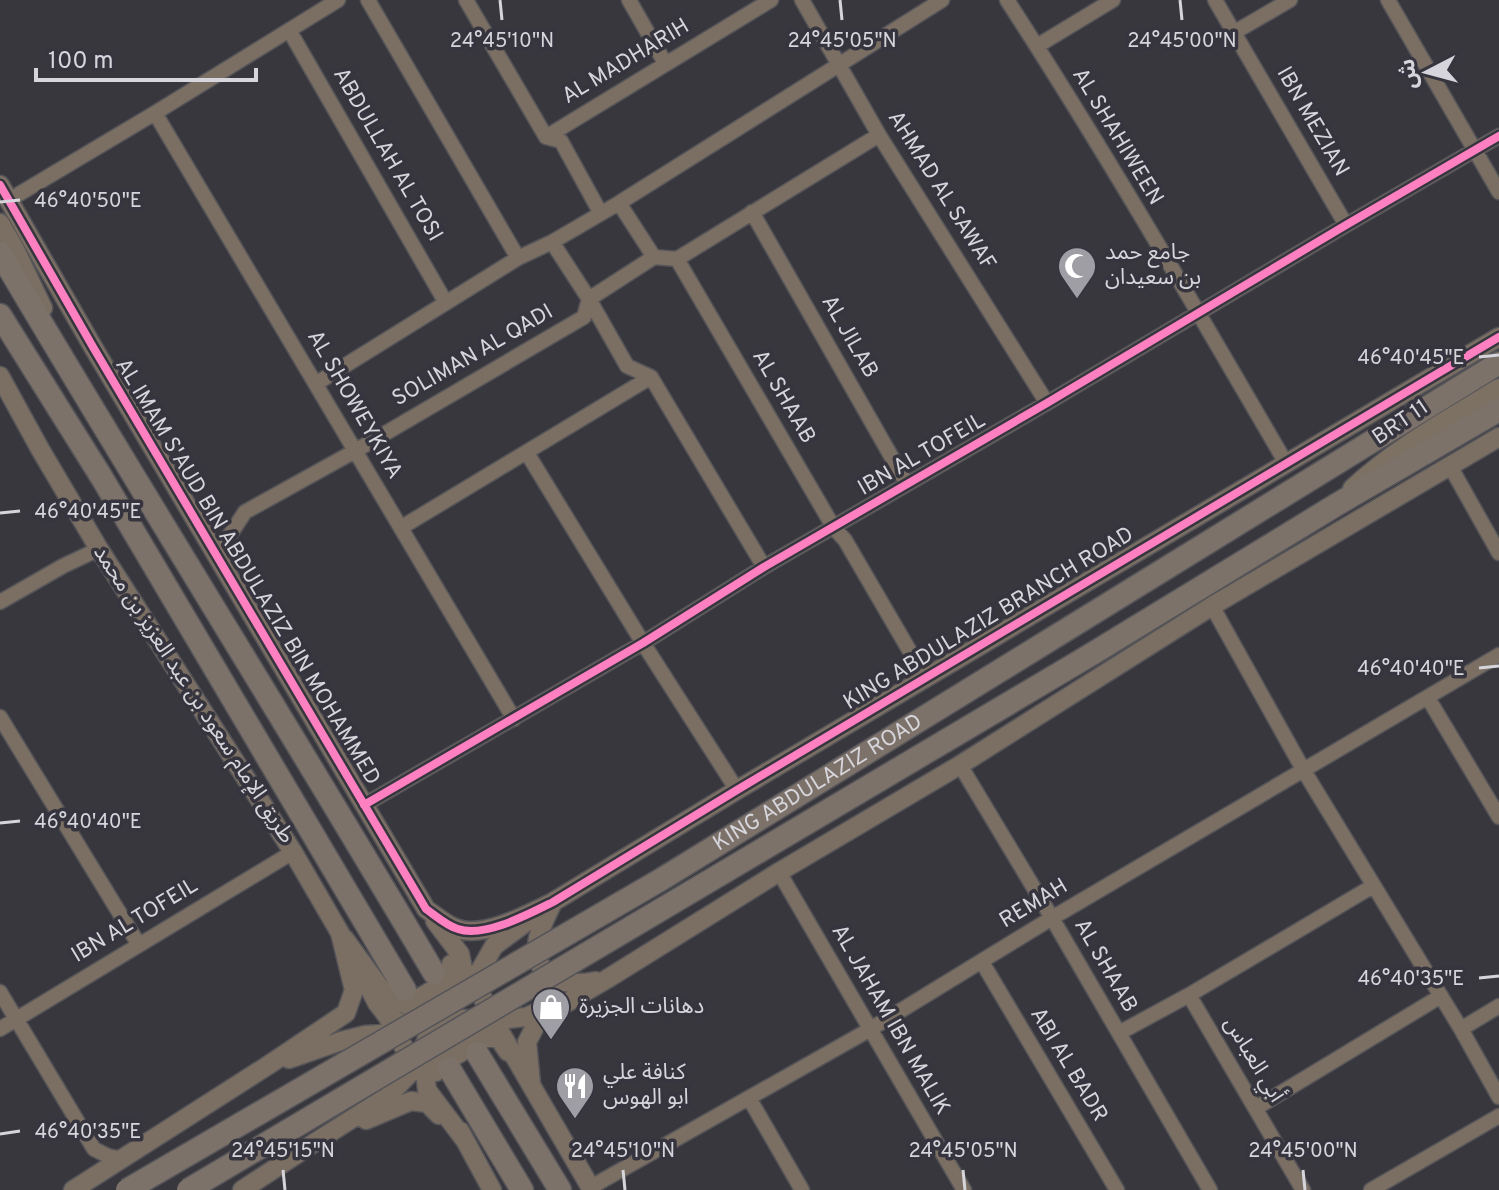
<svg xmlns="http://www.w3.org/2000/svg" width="1499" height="1190" viewBox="0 0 1499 1190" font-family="Overpass,'Noto Sans Arabic',sans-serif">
<rect width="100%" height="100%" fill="#38373d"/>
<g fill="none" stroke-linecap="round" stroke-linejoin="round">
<defs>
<path id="minor" d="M368,0L518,258
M466,0L546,137L561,141L600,212
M629,0L665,63
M802,0L879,135L1047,403
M1007,0C1105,151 1195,307 1286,463
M1215,0L1346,225
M1388,0L1499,192
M289,30L446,303
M1235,32L1290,0
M1037,46L1113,0
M155,113L514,719
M546,137L771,0
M9,200L155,113L338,0
M619,203L654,257
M752,212L907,484
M552,242L589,299L627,366L651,377L764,567
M677,259L834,528L845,540L926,679
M317,383L518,258L552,242L619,203L942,0
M527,453L643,643L737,790
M1450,466L1499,553
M402,527L651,377
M216,556L245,512L355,451L584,317L589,299L654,257L677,259L879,135
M0,602L63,566L99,549
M1212,606L1304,771L1461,1029L1499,1097
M1428,698L1499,817
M0,717L139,945
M960,765L1052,918L1210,1190
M364,805L643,643L764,567L1047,403L1346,225L1499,136
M779,872L964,1190
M982,962L1117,1190
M0,992L94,1149L108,1156L123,1159
M1189,995L1303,1190
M0,1029L293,852
M1461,1029L1499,1006
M1119,1033L1189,995L1373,886
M749,1098L802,1190
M1256,1108L1441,996
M591,1187L869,1030L1052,918L1499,655
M1371,1190L1499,1116"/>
<path id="tertiary" d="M0,185L93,347L426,909C436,916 447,926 458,929C484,938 529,914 553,902L737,790L1499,337
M0,223L15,249L43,308
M0,376L40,449L99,549L293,852L340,933L354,990L346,1013L267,1066L73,1190
M553,902C547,915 538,931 537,945C535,981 566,987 596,981
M344,938L379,986L392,1000L407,1005L448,981L451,964
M470,974L502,1035L592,1190
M366,982L377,1003L387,1016L416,1070
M465,992L474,981L494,946L529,920
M387,1016L401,1023L437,1019H507L526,1017L546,1008
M431,1052L425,1072L427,1090L464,1139
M289,1059L341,1041L365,1035L396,1033
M436,1072L438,1066L487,1037L499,1039L508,1052
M531,1083L527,1042L539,1019L607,979L779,872L960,765L1212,606L1499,437
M366,1120L411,1101L427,1103L439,1115
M460,1131L492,1190
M317,1141L388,1096L415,1068L432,1026L461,974L462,964L460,954L435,921
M242,1190L317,1141L328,1136"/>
<path id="secondary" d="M1353,489C1397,448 1449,420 1499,389"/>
<path id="primary" d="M0,253C142,494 292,731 434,973
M0,315L102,478L405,990
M1074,625L1499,363
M1092,654L1336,505L1499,410
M477,1053L560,1190
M449,1068L522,1190"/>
</defs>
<!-- minor casing -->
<use href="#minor" stroke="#555459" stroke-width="17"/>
<!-- tertiary casing -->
<use href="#tertiary" stroke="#555459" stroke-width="21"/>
<!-- secondary casing -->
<use href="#secondary" stroke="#555459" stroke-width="23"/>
<!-- primary casing -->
<use href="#primary" stroke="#555459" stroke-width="25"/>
<!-- minor -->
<use href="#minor" stroke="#7a6f62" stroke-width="14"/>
<!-- tertiary -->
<use href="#tertiary" stroke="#7a6f62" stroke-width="18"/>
<!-- secondary -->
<use href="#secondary" stroke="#7d7164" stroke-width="20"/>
<!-- primary -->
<use href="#primary" stroke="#7c726a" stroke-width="22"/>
<defs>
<g id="primary-bridge">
<path id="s1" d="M127,1190L662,879L1074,625"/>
<path d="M188,1190L1092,654"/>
</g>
</defs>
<!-- primary-bridge casing -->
<use href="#primary-bridge" stroke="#555459" stroke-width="25" stroke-linecap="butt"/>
<!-- primary-bridge -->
<use href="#primary-bridge" stroke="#7c726a" stroke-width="22"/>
<defs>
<path id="cycleway" d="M0,185L93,347L426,909C436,916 447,926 458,929C484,938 529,914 553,902L737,790L1499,337
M364,805L643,643L764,567L1047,403L1346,225L1499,136"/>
</defs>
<!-- cycleway casing -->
<use href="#cycleway" stroke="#36353f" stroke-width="13"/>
<!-- cycleway -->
<use href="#cycleway" stroke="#ff80c0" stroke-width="8"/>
</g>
<!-- ticks -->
<path fill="none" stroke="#d6d5db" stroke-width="3" d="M500,0L502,20M840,0L842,20M1180,0L1182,20M0,202L20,200M1479,357L1499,355M0,513L20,511M1479,668L1499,666M0,823L20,821M1479,978L1499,976M0,1134L20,1131M283,1170L285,1190M623,1170L625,1190M963,1170L965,1190M1303,1170L1305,1190"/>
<!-- icons -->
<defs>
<symbol id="mosque-pin" viewBox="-11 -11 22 30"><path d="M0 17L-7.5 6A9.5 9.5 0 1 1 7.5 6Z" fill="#9f9ea4" stroke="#36353f"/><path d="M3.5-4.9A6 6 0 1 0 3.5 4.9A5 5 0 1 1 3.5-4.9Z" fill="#fff"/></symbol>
<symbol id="shop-pin" viewBox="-11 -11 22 30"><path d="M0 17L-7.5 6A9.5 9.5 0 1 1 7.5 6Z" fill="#9f9ea4" stroke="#36353f"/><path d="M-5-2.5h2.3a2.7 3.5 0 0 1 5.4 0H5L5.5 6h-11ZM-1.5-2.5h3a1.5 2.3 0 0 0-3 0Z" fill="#fff"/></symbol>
<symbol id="restaurant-pin" viewBox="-11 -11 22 30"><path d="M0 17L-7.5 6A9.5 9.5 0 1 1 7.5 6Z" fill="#9f9ea4" stroke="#36353f"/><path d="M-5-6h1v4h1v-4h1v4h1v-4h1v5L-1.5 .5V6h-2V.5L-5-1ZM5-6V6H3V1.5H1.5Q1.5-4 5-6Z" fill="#fff"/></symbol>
</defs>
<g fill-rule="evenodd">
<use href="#mosque-pin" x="1055" y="244" width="44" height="60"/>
<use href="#shop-pin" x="529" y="985" width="44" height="60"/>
<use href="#restaurant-pin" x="553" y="1064" width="44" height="60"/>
</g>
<g text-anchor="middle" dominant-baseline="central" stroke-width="7" stroke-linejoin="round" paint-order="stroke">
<!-- street labels -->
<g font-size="22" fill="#d6d5db" stroke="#36353f">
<text transform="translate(626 62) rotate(-31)">AL MADHARIH</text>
<text transform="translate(1312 122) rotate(60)">IBN MEZIAN</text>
<text transform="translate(1117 137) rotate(59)">AL SHAHIWEEN</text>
<text transform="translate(387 155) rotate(60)">ABDULLAH AL TOSI</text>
<text transform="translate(941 191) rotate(58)">AHMAD AL SAWAF</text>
<text transform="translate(849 337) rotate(60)">AL JILAB</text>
<text transform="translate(473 356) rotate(-30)">SOLIMAN AL QADI</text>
<text transform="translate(783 397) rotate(60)">AL SHAAB</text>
<text transform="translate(354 405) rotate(60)">AL SHOWEYKIYA</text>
<text transform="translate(1401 423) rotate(-34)">BRT 11</text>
<text transform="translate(922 455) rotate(-30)">IBN AL TOFEIL</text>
<text transform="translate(247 572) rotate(59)">AL IMAM S'AUD BIN ABDULAZIZ BIN MOHAMMED</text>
<text transform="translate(989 619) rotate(-31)">KING ABDULAZIZ BRANCH ROAD</text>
<text transform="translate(193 695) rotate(57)">طريق الإمام سعود بن عبد العزيز بن محمد</text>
<text stroke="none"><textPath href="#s1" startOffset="802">KING ABDULAZIZ ROAD</textPath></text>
<text transform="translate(1034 904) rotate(-31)">REMAH</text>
<text transform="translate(135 921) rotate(-31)">IBN AL TOFEIL</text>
<text transform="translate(1105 966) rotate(60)">AL SHAAB</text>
<text transform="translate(890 1020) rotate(60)">AL JAHAM IBN MALIK</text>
<text transform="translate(1253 1060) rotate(59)">أبي العباس</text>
<text transform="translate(1068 1065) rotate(59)">ABI AL BADR</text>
</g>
<!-- poi labels -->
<g font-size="22" fill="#d6d5db" stroke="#36353f" text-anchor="start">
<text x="1105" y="253">جامع حمد<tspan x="1105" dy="25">بن سعيدان</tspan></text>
<text x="579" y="1007">دهانات الجزيرة</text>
<text x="603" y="1073">كنافة علي<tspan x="603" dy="25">ابو الهوس</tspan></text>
</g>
</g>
<g font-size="20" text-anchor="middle" fill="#d6d5db" stroke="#36353f" stroke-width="7" stroke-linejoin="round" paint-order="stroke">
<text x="502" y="47">24°45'10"N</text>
<text x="842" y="47">24°45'05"N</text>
<text x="1182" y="47">24°45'00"N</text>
<text x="88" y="207">46°40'50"E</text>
<text x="1411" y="364">46°40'45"E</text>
<text x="88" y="518">46°40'45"E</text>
<text x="1411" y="675">46°40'40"E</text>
<text x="88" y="828">46°40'40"E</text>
<text x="1411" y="985">46°40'35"E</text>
<text x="88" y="1138">46°40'35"E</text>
<text x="283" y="1157">24°45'15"N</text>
<text x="623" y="1157">24°45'10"N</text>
<text x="963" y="1157">24°45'05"N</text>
<text x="1303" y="1157">24°45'00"N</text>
</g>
<!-- north arrow -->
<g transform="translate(1427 72) rotate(264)" stroke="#36353f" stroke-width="6" paint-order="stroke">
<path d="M0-6L14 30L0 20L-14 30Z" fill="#d6d5db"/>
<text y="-12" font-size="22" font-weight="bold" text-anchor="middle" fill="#d6d5db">ش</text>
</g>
<!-- scale -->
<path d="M36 68v12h220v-12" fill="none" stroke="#d6d5db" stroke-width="4"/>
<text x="48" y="68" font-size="24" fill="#d6d5db" stroke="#36353f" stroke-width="6" paint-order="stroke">100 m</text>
</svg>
